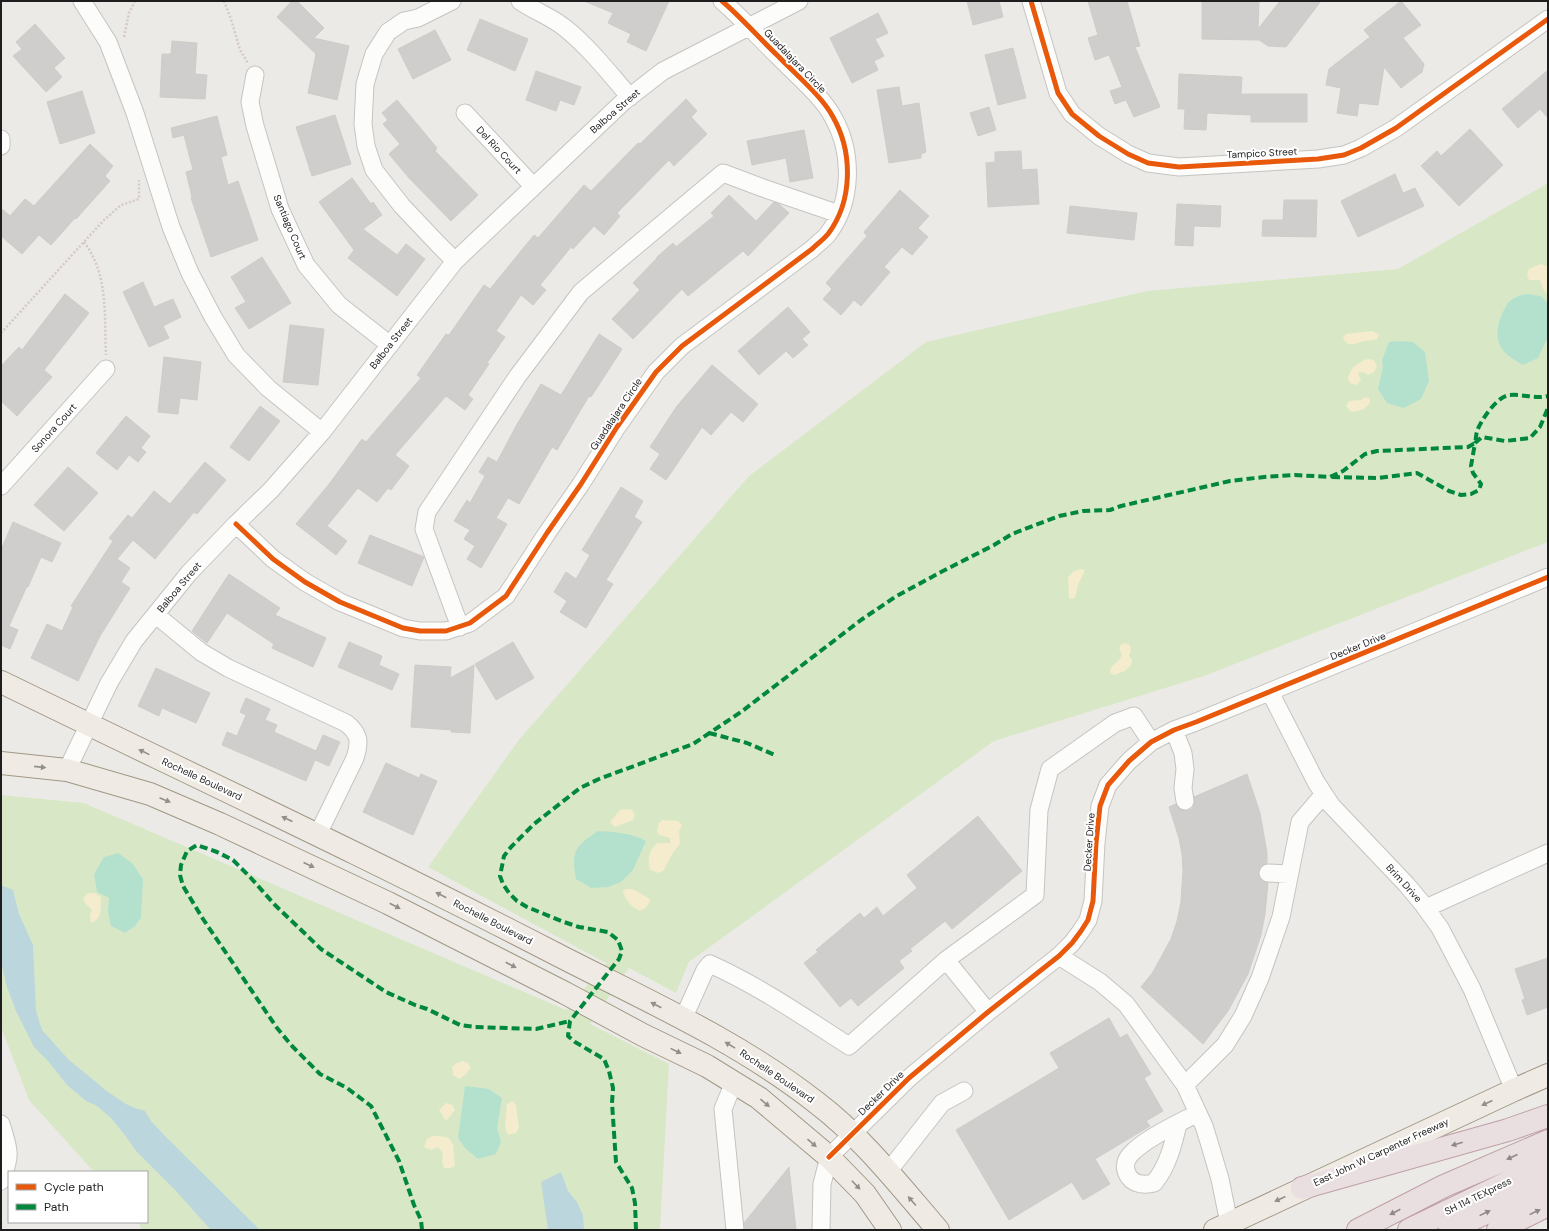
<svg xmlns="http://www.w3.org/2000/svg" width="1549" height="1231" viewBox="0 0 1549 1231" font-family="'DM Sans',sans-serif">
<rect width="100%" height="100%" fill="#eceae6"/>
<!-- grass -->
<path fill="#d8e8c7" d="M1548,183V542L1204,676L994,741L689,962L676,993L629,968L590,1024L669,1064L660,1230H142L138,1222H147V1172H94L29,1100L1,1027V795L84,803L566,1010L606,963L428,867L518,741L749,476L926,342L1147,291L1398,269Z"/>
<!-- sand -->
<path fill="#f4eccc" d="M1541,264L1548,267V295L1543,289L1540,280H1529L1527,275L1529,269Z
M1371,331L1379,334L1377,339C1372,341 1368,340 1364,341C1355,343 1349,349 1343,338L1346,334Z
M1368,359L1374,360L1377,366L1374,372L1368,375L1363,372L1358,373L1361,381L1356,385L1350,383L1348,378C1350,368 1359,361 1368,359Z
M1365,397L1369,398L1370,402C1367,409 1357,413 1350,411L1346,406L1349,401L1361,400Z
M1080,569L1085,570L1078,585L1075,598L1069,599L1068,577L1073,572Z
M1125,643L1130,645L1131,651L1129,656L1132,660L1131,665L1125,671L1114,675L1110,673L1111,667L1119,660L1122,655L1119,648L1122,644Z
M627,809L632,810L635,815L633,820L615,827L610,822L620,810Z
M663,820L678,821L682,825L679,831L680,844L672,854L664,870L659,873L650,870C647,859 649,851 657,843H670V838L659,835L657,831L659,823Z
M627,889H633L650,899C649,905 646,908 640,911C632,907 624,900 623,890Z
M88,893H94L101,897C100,909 103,918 91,923L90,915L92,910L86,904L83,898Z
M463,1061L468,1063L471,1068L465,1075L459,1079L453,1075L452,1067L457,1063Z
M512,1101L516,1105L519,1127L516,1133L508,1135L505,1128L507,1104Z
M446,1103L452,1105L455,1110L446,1121L439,1110Z
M433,1136H440L449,1138L453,1144L455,1166L450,1168H444L442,1161L443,1153L438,1147L431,1150L424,1147L427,1139Z"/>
<!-- pitch -->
<path fill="#b4e1ce" d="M1528,294L1541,296L1548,303V337L1538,358L1523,365C1515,360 1506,356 1501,347C1493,335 1500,315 1508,303C1513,297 1522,295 1528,294Z
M1397,341L1413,342L1425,352L1429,381L1421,399L1404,408L1387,403L1378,389L1383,367L1382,360L1389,342Z
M598,831C615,832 632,833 646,841L633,870L621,882L608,887L591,888L576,879C571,852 575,846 598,831Z
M118,853L132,863L143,879L141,918L135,926L125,933L111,926L108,912L109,898L97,892L94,874L104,857Z
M465,1086L489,1089L502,1098L497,1128L501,1142L496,1154L478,1159L465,1148L458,1138Z"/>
<!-- water -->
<path fill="#bcd6dd" d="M1,885L13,890L19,914L33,945L36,1011L42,1030L69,1060L108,1092L126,1104L135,1108L145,1111L151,1121L166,1137L260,1230H211L175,1190L137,1152L124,1134L111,1118L97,1106L86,1101L67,1085L48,1061L34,1047L16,1011L7,987L1,962Z
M561,1172L568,1191L577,1202L583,1215L584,1230H548L541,1182Z"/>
<!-- building -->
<path fill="#d0cecc" stroke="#cfccc8" d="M292,1H297L324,28L314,38L349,46L337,100L308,93L316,54L277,17Z
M584,1H669L646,51L627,42L631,34L608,23L613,13Z
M967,1H999L1003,17L973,25Z
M1088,1H1127L1140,46L1135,47L1160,107L1134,117L1126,100L1115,104L1110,91L1122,87L1109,55L1095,60L1088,38L1098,35Z
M1202,1H1259L1258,29L1280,1H1321L1286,47L1268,46L1259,40L1202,39Z
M1401,1L1421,25L1403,38L1424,64L1422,72L1401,88L1384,67L1378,105L1359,103L1357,116L1337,113L1341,88L1326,85L1329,69L1370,37L1364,30Z
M878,13L888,33L875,39L884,56L874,61L878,70L852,83L830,38Z
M480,19L528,39L515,71L467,50Z
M35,24L65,58L54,68L62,77L46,92L13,56L22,49L16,42Z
M435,30L451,60L413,79L398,49Z
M172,41L197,43L195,74L207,75L205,99L160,97L162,54H171Z
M1013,48L1026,98L998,105L985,55Z
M1548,70V118L1540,109L1518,128L1502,109Z
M536,71L581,87L574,105L560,100L556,111L526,100Z
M1179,74L1242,77L1241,94H1307V122H1251V115L1207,113L1206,130L1184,129L1185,109H1178Z
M899,87L902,106L919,103L926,152L921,154V158L889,163L877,90Z
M82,91L95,133L60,144L47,102Z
M686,99L697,111L691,117L707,134L674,166L669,160L617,213L620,216L604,235L594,226L573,249L571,247L540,285L546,290L533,305L521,295L496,331L505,337L487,363L489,364L468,395L473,399L465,410L446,396L395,455L409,466L391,490L388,488L377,502L358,488L327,526L347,541L336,555L296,524L330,483L362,439L366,442L421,378L417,375L446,334L449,335L484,285L490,289L534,235L538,238L584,185L591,191L638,143L640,144Z
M397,100L437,148L435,151L478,195L451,221L409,178L389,154L400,144L383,124L388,120L382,113Z
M989,107L996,130L978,136L970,113Z
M335,115L351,164L312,176L296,127Z
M217,116L227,155L221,157L228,185L238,181L258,240L211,257L191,198L192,197L186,172L193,170L184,135L173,138L171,128Z
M1470,129L1503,165L1459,206L1421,166L1437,151L1441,156Z
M804,130L813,178L790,182L786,158L752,165L747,141Z
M90,144L113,166L105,176L110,181L76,219L75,218L51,245L39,235L22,254L1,236V208L10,216L25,199L34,206Z
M1021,151L1022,170L1037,169L1039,204L988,207L986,163L995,162V152Z
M1395,174L1403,193L1415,188L1424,206L1358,237L1341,201Z
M352,178L371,204L373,202L382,215L363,229L397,255L406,244L425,259L397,296L348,258L354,250L319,202Z
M900,190L929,216L918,228L928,237L912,255L902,247L884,267L890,272L861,306L854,300L841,315L823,299L832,289L826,283L867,236L864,232Z
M729,195L756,221L774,202L779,204L789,213L748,256L743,251L688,296L682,289L633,339L612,319L640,290L633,283L657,258V257L673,243L676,247L714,216L711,213Z
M1284,200H1317L1316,237L1262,236L1263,220H1283Z
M1177,204L1221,206L1220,227L1194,226L1193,246L1175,245Z
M1070,206L1137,213L1134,240L1067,233Z
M262,257L291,303L249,329L235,308L246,302L231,277Z
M143,282L154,307L173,299L181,317L163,326L169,338L149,347L123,292Z
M65,294L89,313L44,370L52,377L17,416L1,401V366L19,347L22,350Z
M788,307L810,332L802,339L808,345L793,358L786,351L759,375L738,351Z
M290,325L324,329L318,385L283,382Z
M599,334L622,349L591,397L589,396L557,450L552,447L519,504L508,498L496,518L507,524L481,568L467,559L475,546L464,539L470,530L454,521L467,500L470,503L485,476L479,472L488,457L497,462L516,426L541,384L561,395Z
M164,357L201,362L197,400L180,398L178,414L158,412Z
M712,365L758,404L743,422L731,412L711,435L702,427L666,480L650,469L660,454L650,447L677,406Z
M260,406L280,421L249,461L230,447Z
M126,416L150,436L141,448L146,452L138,462L129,455L117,470L96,453Z
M205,462L226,480L197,514L194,512L155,559L133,540L117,559L130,568L121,582L130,588L100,636L78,681L31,658L47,624L62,631L73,607L71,606L113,541L109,538L128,515L132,518L154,491L170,504Z
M68,467L98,493L64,531L34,505Z
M621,487L643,501L634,517L642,522L606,580L613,584L586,628L560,612L567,601L554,592L566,572L576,579L590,555L582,550Z
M13,522L61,543L52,562L41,557L28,587L27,586L9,626L18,630L10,649L1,645V550Z
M370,535L424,557L412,586L358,563Z
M229,574L280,608L275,615L326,638L313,667L272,648L274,644L227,613L207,643L192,631Z
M349,642L382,656L379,665L399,674L392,690L338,667Z
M513,642L534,678L496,700L475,664Z
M415,665L451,667L450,678L474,665L470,733L451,732L452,730L411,727Z
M156,668L210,693L196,723L162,708L159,716L138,706Z
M246,698L270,709L265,720L277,725L274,732L316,751L323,735L340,742L329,766L315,760L306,781L222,745L227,732L237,736L246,715L240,712Z
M386,763L419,778L421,774L437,781L413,835L363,812Z
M1247,774L1260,813L1267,853V863L1260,867L1258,873L1259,877L1262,881L1268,883L1265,914L1261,935L1248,974L1228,1011L1203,1044L1141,987L1153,972L1171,939L1177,921L1181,902L1183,870L1182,854L1179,838L1169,807L1176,804L1181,810L1187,811L1192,809L1194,805V797Z
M978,816L1022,871L952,929L945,921L910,949L912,951L899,961L904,968L858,1006L851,998L840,1007L804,963L818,952L816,950L860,913L864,918L877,907L883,916L917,888L907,875Z
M1548,958V1007L1527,1015L1522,1000L1525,999L1515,969Z
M1109,1018L1120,1038L1127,1034L1151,1074L1144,1078L1163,1111L1146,1121L1150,1126L1095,1159L1110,1184L1083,1200L1072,1182L1009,1220L956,1130L1059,1068L1050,1053Z
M789,1167L796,1230H745L744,1223Z"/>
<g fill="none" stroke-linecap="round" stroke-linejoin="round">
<defs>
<path id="minor" d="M82,1L108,42L135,113L171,227L190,273L213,317L236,355L268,388L322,432
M452,1L418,18L404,21L388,32L374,54L365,84L363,124L366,146L374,170L402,206L438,244L455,261
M520,1C534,11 552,17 565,28C589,47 609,73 630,97
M1031,1L1058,93L1072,114L1099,136L1128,154L1148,163L1179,167L1318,159L1344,155L1361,148L1396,128L1548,19
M255,75L250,102L255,126L280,209L306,265L339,305L390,345
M465,113L533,186
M1,139V146
M1,486L106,369
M236,524L273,559L305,582L340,602L403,628L420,631H446L470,623L506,596L547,533L581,484L617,427L656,372L682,346L812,249C817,244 823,240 828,234C853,201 853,152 833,117C822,96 794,73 778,56C759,38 742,18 722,1
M156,615L201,652L228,668L346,723C360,734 360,742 355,758L318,834
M460,627L424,529L427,512L517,377L581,292L723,173L763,188L839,214
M1270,692L1316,782L1331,805L1406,884L1422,903L1440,928L1472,989L1514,1090
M1174,730L1183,753L1185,769L1183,788L1185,801
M67,770L109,683L134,641L189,573L236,524L271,490L322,432L455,261L623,102L663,71L799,1
M1268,873L1289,874
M1426,908L1548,853
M1059,956L1100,982L1126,1004L1185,1085L1204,1126L1209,1142L1220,1179L1229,1223
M988,1012L946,960L1035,895L1039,810L1050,769L1115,723L1134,716L1151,742
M683,1019L705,970L710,964C759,986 804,1017 849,1046L946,960
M734,1082L723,1109L735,1230
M1185,1085L1225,1045L1243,1016L1260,978L1281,917L1300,822L1324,794
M1,1124C9,1149 12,1155 1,1181
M1178,1124C1173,1145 1168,1166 1154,1183C1146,1185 1135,1185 1129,1177C1124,1170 1124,1162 1130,1155C1144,1139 1179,1123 1198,1113
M887,1173L942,1103L964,1091
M821,1230L822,1184L829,1157L909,1078L988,1012L1059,956L1072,943L1081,931L1088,920L1093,901L1096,843L1100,806L1108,785L1129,761L1151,742L1174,730L1196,722L1548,577"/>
<path id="major" d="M1,682C186,772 372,859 554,953C643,999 737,1040 817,1103C863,1138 900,1186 938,1230
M1,763L67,770L150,794L220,824L388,903L565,993L643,1035L707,1066L759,1098L829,1157L865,1194L890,1230
M1215,1230L1514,1090L1548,1075"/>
<path id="highway" d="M1302,1188L1508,1130L1548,1116
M1358,1230L1444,1186L1548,1141
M1409,1230L1548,1163
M1450,1230L1548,1183
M1498,1230L1548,1205"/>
</defs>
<!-- minor casing -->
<use href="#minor" stroke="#c5c4c2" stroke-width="19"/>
<!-- major casing -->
<use href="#major" stroke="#a19885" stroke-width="24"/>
<!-- highway casing -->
<use href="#highway" stroke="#bf9fa7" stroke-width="24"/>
<!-- path -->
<path stroke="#d5c9c7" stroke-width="2.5" stroke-dasharray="2 2" stroke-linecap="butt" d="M224,1L231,19L240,50L248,63
M124,37L129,13L135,1
M84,242C109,275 104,316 106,355
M1,333L103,221L121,205L139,199V180"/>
<!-- minor -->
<use href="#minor" stroke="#fcfcfb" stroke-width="17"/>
<!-- major -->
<use href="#major" stroke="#efebe4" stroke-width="22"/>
<!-- highway -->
<use href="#highway" stroke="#e9dfe0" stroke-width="22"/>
<!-- quiet -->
<path stroke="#00873e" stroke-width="4" stroke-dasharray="8 4" stroke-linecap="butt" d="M1332,477L1378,478L1417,473L1449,491L1461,495L1471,494L1479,490L1481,484L1473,473L1471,466L1475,443L1482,437L1505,441L1530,438L1540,427L1548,408
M709,733L747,743L775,755
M422,1230L421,1220L414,1205L399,1161L371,1106L347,1088L320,1074L292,1046L277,1028L203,919L183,886L180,875L181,865L187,851L197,845L217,852L233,860L250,877L275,905L321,949L386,992L415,1005L427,1009L460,1025L475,1027L536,1029L570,1021
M636,1230L635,1203L632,1188L616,1162L612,1103L613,1088L609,1071L604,1059L575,1042L568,1036L570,1021L619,959L622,951L618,940L608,932L579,927L564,922L527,907L517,901L509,893L503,884L500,876L504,856L511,847L534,824L580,788L599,779L693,744L741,712L861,620L895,597L941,572L994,545L1012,534L1059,516L1083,511L1110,510L1121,506L1230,481L1264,477L1295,475L1330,477L1343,471L1365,454L1377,451L1468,447L1475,443C1476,439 1476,435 1477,431C1481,420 1498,395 1510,395C1523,394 1535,399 1548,396"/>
<defs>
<path id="cycleway" d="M1031,1L1058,93L1072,114L1099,136L1128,154L1148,163L1179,167L1318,159L1344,155L1361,148L1396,128L1548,19
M236,524L273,559L305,582L340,602L403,628L420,631H446L470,623L506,596L547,533L581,484L617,427L656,372L682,346L812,249C817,244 823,240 828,234C853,201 853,152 833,117C822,96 794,73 778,56C759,38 742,18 722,1
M829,1157L909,1078L988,1012L1059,956L1072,943L1081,931L1088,920L1093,901L1096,843L1100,806L1108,785L1129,761L1151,742L1174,730L1196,722L1548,577"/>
</defs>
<!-- cycleway casing -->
<use href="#cycleway" stroke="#fff" stroke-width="8"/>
<!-- cycleway -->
<use href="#cycleway" stroke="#e8590c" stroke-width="5"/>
</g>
<!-- one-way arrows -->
<defs><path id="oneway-solid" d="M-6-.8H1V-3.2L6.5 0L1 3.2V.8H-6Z"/></defs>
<g fill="#918f8b">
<use href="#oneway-solid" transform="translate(144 752) rotate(-154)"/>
<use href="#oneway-solid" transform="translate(40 767) rotate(6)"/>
<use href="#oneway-solid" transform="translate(165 800) rotate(23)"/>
<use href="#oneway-solid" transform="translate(287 819) rotate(-155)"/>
<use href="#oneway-solid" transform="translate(309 865) rotate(25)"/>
<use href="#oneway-solid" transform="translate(441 895) rotate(-153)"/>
<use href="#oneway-solid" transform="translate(395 906) rotate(27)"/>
<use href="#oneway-solid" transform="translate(511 965) rotate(27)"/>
<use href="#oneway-solid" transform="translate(656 1005) rotate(-153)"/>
<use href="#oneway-solid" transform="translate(730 1045) rotate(-149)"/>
<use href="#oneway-solid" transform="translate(676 1051) rotate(26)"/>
<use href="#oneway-solid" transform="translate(765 1103) rotate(40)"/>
<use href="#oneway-solid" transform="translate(1487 1103) rotate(155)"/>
<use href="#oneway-solid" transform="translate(812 1143) rotate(41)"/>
<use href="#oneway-solid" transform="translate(856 1185) rotate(46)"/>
<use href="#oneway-solid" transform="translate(1280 1199) rotate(155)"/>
<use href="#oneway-solid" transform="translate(912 1201) rotate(-131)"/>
</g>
<g fill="#8e8889">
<use href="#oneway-solid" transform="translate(1457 1144) rotate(164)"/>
<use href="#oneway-solid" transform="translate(1512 1157) rotate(156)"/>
<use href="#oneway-solid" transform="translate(1395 1212) rotate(153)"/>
<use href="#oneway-solid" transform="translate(1535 1212) rotate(-26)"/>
<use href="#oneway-solid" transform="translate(1485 1213) rotate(-26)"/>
</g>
<g text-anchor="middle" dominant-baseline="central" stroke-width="4" stroke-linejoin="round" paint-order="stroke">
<!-- street labels -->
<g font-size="10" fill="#1e1e1e" stroke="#fff">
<text transform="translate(795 61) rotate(46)">Guadalajara Circle</text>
<text transform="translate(615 111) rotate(-41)">Balboa Street</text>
<text transform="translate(499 150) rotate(47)">Del Rio Court</text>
<text transform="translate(1262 153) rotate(-3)">Tampico Street</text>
<text transform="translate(290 227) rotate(67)">Santiago Court</text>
<text transform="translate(391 343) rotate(-52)">Balboa Street</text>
<text transform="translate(616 414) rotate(-56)">Guadalajara Circle</text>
<text transform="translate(54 428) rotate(-48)">Sonora Court</text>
<text transform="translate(179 587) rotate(-50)">Balboa Street</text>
<text transform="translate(1358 646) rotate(-22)">Decker Drive</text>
<text transform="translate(202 779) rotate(25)">Rochelle Boulevard</text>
<text transform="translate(1089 842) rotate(-86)">Decker Drive</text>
<text transform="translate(1404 883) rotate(48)">Brim Drive</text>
<text transform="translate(493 922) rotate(27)">Rochelle Boulevard</text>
<text transform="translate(777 1076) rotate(34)">Rochelle Boulevard</text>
<text transform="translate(881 1093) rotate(-44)">Decker Drive</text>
<text transform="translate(1381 1152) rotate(-25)">East John W Carpenter Freeway</text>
<text transform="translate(1478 1196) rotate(-26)">SH 114 TEXpress</text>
</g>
</g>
<!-- border -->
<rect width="1549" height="1231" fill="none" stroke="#1e1e1e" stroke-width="4"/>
<!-- legend -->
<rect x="8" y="1171" width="140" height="52" fill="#ffffff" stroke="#a5a5a5"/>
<rect x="16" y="1184" width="20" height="6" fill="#e8590c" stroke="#a5a5a5"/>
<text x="44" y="1191" font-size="12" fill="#1e1e1e">Cycle path</text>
<rect x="16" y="1204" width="20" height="6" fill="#00873e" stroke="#a5a5a5"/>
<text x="44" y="1211" font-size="12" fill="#1e1e1e">Path</text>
</svg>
